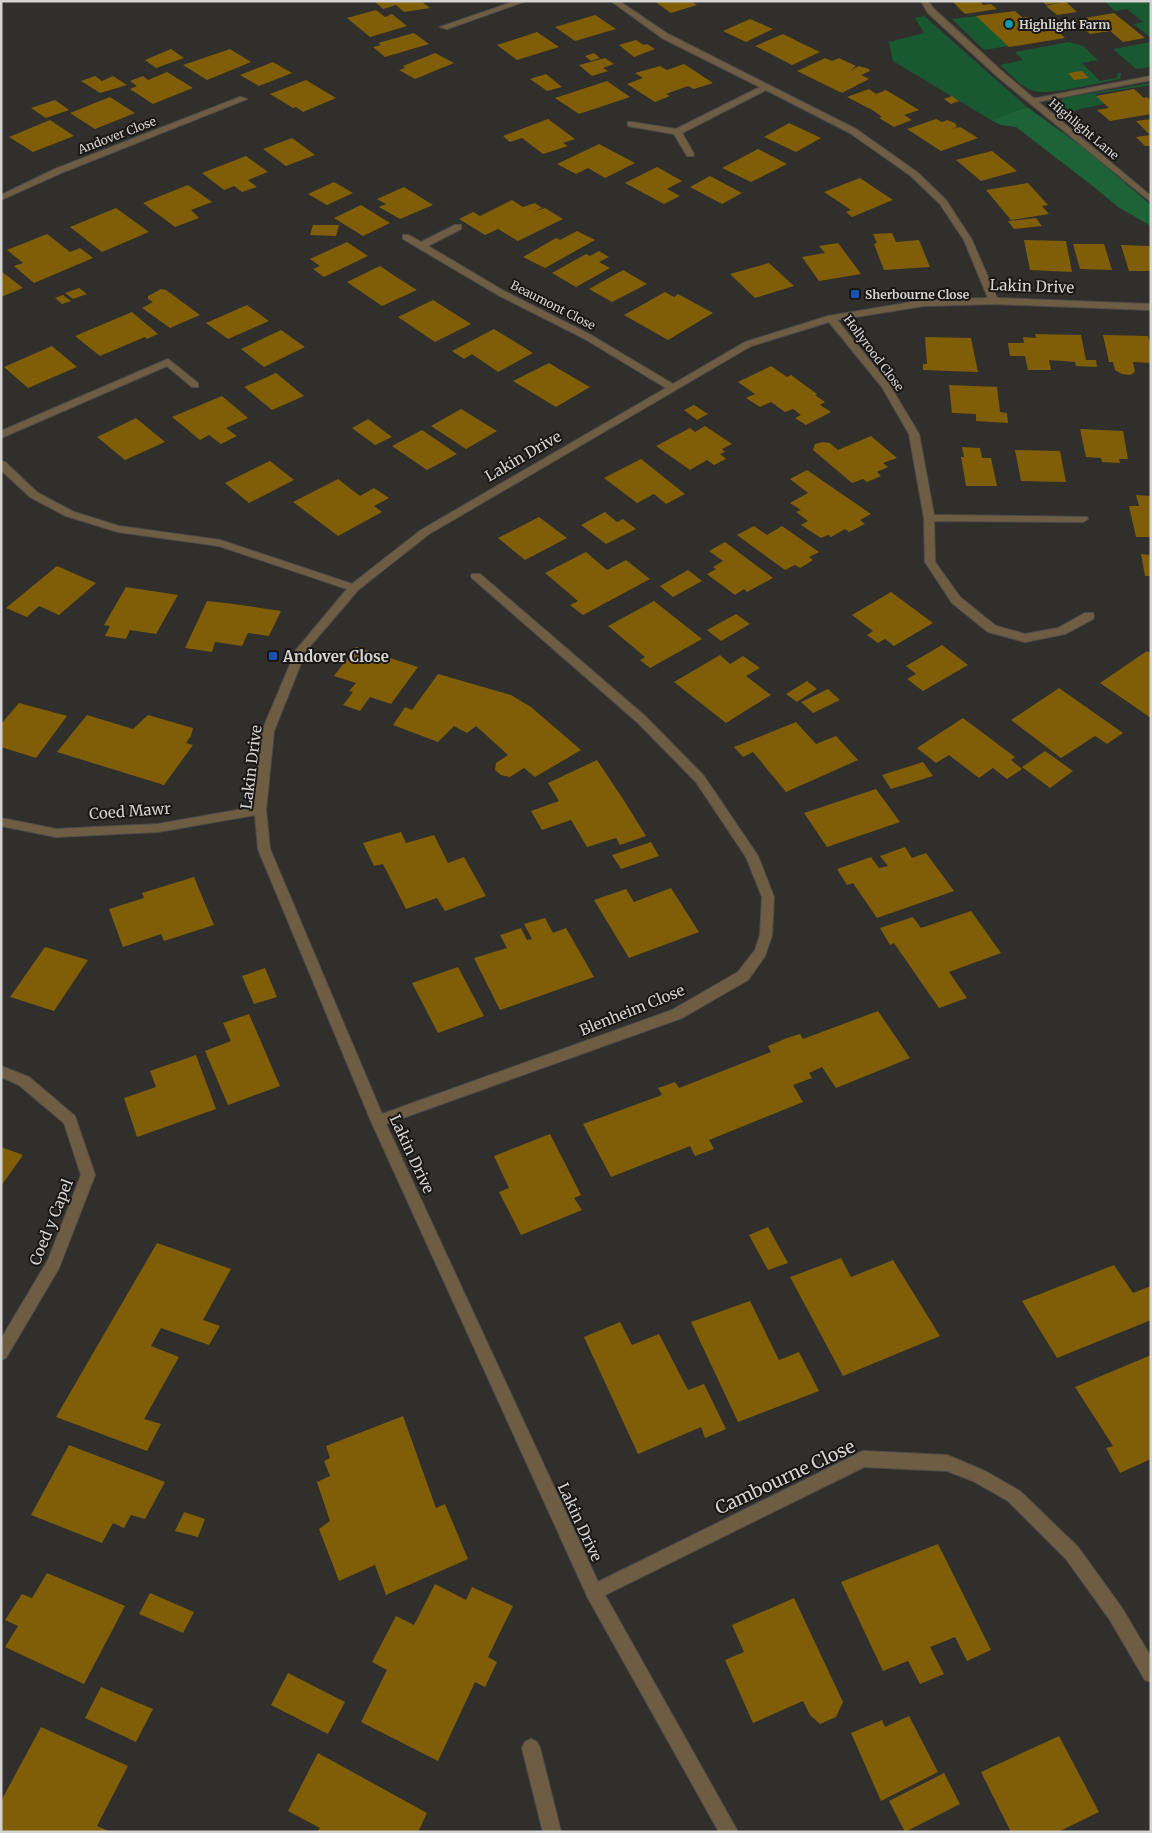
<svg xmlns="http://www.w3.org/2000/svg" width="1152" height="1833" viewBox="0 0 1152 1833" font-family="Merriweather,serif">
<rect width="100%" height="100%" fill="#302f2c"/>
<!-- green -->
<path fill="#185931" d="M1104,1H1146L1151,5V38L1134,24L1143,22L1127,9L1115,11Z
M924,16L1027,107L991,120L893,61L889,42L924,33L915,18Z
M977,16L1008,46L984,50L952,19Z
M1069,42L1083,46L1098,60L1082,63L1100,81L1116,78L1118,73H1121L1120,79C1100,82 1051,96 1034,91C1021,88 1010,73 1000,65L1023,60L1015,52Z
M1151,42V67L1136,69L1113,49Z
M1151,83V85L1095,94L1104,104L1076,110L1066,116L1057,104L1063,98Z"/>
<!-- forest -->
<path fill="#1c6438" d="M1027,107L1084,148L1151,205V226L1118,207L1094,187L1016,127L1001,125L991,120Z"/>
<!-- building -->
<path fill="#805e08" d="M374,1H421L430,8L404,12L396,5L383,9Z
M654,1H692L697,5L671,13Z
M952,1H980L983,5L991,4L997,9L965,14Z
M1042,1H1065L1077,12L1057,15L1046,6L1062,2L1046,5Z
M376,10L385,17L392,14L407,26L370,37L347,18Z
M1015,11L1023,18L1027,17L1043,32L1056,29L1065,38L1009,47L976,16Z
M1114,13L1145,38L1123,42L1110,31L1090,34L1073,20Z
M595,15L616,29L575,41L555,27Z
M750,19L773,29L746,42L723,31Z
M537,32L559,47L517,60L497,45Z
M414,33L429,44L385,57L373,47L381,45L378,43Z
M783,34L801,43L820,52L792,65L755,46Z
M636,40L644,45L647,44L655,49L634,57L619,45Z
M171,49L184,58L156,68L145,60Z
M230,49L251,62L207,80L183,65Z
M435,53L454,63L415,79L399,70L405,68L403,66Z
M594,53L600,58L591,61L585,56Z
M605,58L614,64L603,68L608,71L592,76L579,65Z
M825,58L832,61L839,58L856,66L850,71L859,66L869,69L870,71L861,75L869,79L842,93L797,71Z
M273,62L292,73L259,86L240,75Z
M684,64L713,83L694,89L688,86L666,94L670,96L655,102L627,84L643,78L635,73L660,66L667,70Z
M1082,71L1089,78L1074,80L1068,73Z
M167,72L193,88L153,104L130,89L137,86L130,81L143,76L148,80Z
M546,74L562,87L547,91L530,79Z
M95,76L102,81L113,76L127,85L100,93L81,81Z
M306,80L336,98L303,112L296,107L293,108L270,94Z
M607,81L630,97L579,114L555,98Z
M869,89L876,94L886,90L919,110L904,115L912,120L894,127L879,118L882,117L874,111L847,97Z
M1134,89L1144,98L1147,97L1151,100V114L1110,121L1097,110L1109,108L1096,96Z
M952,96L959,101L951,104L944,99Z
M110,97L135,113L95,129L70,113Z
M55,100L69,110L46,118L31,108Z
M548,119L575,139L563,143L568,146L543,154L522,138L510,142L503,136Z
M936,119L942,122L947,120L955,123L957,127L952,129L960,127L978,138L941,151L907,129Z
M1151,119V146H1145L1136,137L1150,135L1136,121Z
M50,120L74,136L33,152L9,137Z
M789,123L821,138L796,152L764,137Z
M292,138L315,155L286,166L263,149Z
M599,144L635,163L605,178L588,168L576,174L557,164Z
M758,149L787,164L751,182L722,168Z
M992,151L1017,171L981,181L956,160Z
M246,156L268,172L248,180L257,187L242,192L234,186L224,190L202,173Z
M657,167L682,181L667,189L680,196L664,204L625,183Z
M710,176L742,193L722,204L690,187Z
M860,178L893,200L852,217L846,212L851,210L824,192Z
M334,182L353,193L327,205L308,194Z
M1028,183L1048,205L1042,206L1049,214L1011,220L986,190Z
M188,185L212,202L191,210L199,218L175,227L143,203Z
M404,187L433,205L400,219L379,207L386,204L377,199Z
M512,200L523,207L535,203L542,208L533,212L545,208L563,219L518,241L498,229L485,235L459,219L473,212L480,216Z
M361,205L390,223L363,236L334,218Z
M116,208L149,232L102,252L70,227Z
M1036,218L1042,226L1014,229L1008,221Z
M313,225H339L336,236L310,235Z
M577,231L595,240L545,268L523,257L556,238L560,240Z
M892,233L896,242L919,240L930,267L884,270L874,244L877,243L873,234Z
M47,234L70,252L80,248L93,258L34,283L14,266L23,263L7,250Z
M1024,240L1066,241L1072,272L1030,270Z
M347,242L368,256L324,277L313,269L320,266L310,259Z
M838,243L861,274L819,281L802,257L825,253L819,246Z
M1073,244H1104L1112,270L1080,269Z
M1121,245L1151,246V271H1129Z
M599,251L609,257L599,262L610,268L576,287L552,273L586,254L590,256Z
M769,263L794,286L755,298L730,274Z
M380,266L398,278L417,290L382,306L347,282Z
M623,270L647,284L612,302L589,289Z
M1,271L23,288L1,297Z
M79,288L87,294L73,299L65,293Z
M161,289L166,290L200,315L170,328L142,308L153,302L148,299V296Z
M665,292L674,297L678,294L713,313L668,340L624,315Z
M63,295L71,301L62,304L55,298Z
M433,300L471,324L435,342L398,317Z
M247,305L269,321L228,339L206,323Z
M132,312L158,334L147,339L145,337L100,356L75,336Z
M494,329L533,353L498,372L472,354L464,359L452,351Z
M281,330L305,347L264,367L241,349Z
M1035,334L1081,335L1086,360H1096L1097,367L1076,366L1075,362L1049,360L1051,370H1028L1025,356H1010L1008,343H1024L1023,337L1036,338Z
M1103,335L1148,336L1151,346V363L1133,362L1135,372L1130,375L1122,374L1115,370L1113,362H1109Z
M925,337L971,338L978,372L923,370V364H927Z
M52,346L77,367L28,388L4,367Z
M549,363L569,375L590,387L556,407L513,381Z
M771,366L787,377L791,375L817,394L815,395L825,402L820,405L831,412L806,425L795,418L801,415L793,409L785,412L771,402L760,407L746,398L755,394L738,382Z
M276,373L304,396L272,410L244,387Z
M949,385L997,387L1000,412L1007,413L1008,423L976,421V414L952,413Z
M222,396L248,418L226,428L237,436L221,444L209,435L200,440L172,417Z
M694,405L708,414L697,420L684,410Z
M461,409L497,431L466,449L431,426Z
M136,418L165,442L125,460L97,437Z
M368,419L392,437L375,445L352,428Z
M705,426L732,444L722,449L725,452L720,454L726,459L714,465L707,460L690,470L656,446L690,428L695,432Z
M1080,429L1123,431L1128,459H1119L1120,463L1102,462L1101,458L1086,457Z
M422,430L457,454L427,470L392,446Z
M871,436L897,458L883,463L888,467L877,472L881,476L867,482L863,479L852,483L813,450L815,444L823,442L830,443L838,450Z
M962,447L980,448L982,458H991L997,486H966L961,457H964Z
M1015,450L1060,451L1066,482L1021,481Z
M641,459L685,494L666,504L654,494L637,503L604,478Z
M270,461L294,480L249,503L225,483Z
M807,470L871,514L860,520L865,524L849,532L845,529L831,537L828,535L821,538L801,525L808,521L796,512L801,510L790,503L808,493L790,479Z
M338,479L360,496L374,488L389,498L374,506L382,512L338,536L293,502Z
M1136,495L1151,496V537H1136L1129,506H1139Z
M605,512L617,522L623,519L636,529L606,544L581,525Z
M539,517L567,538L525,560L498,538Z
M754,526L767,535L782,526L819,552L809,557L813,560L800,568L795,565L785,570L737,535Z
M725,542L773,578L747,592L744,589L735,595L707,574L716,569L713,567L723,561L709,551Z
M586,552L607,570L626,560L650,579L583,615L570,605L578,601L545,573Z
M1141,554L1151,555V576H1145Z
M57,566L96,583L59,615L39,606L27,617L6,608Z
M688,570L702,581L673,597L660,586Z
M126,587L178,595L156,634L130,630L126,639L105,636L110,626L104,625Z
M891,592L933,623L894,646L885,639L878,643L867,635L873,631L852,615Z
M207,601L234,604L281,611L269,636L248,633L242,646L215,642L212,652L185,648Z
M654,601L702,639L650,668L640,660L645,657L608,626Z
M736,614L750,624L721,641L707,630Z
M942,645L968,665L923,691L907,679L916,674L906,666Z
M356,647L418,667L391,704L370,697L360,711L343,705L353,692L349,691L356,683L334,676Z
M1147,651L1151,653V718L1100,683Z
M720,655L730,664L743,656L760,668L746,676L771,695L726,723L674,682Z
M438,674L511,695L531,707L581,750L535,777L524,768L510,777L501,775L495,770L496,763L508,755L476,726L467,733L454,726L438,742L393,725L405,707L412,710Z
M807,681L817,689L797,702L786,694Z
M1059,688L1123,733L1107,744L1095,736L1061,758L1011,720Z
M828,689L840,700L813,713L801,702Z
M19,703L67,716L36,758L1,747V724Z
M87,715L133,729L148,715L193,728L191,736L186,743L193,745L164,785L57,752Z
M963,718L1015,757L1011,760L1022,769L1007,779L993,768L979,778L949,755L936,763L917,748Z
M796,722L816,744L836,736L858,760L786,792L753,752L743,757L734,747Z
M1045,751L1073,771L1050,788L1022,767Z
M597,760L625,802L646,836L620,845L616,838L587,847L571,820L542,830L531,811L559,801L548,783Z
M923,762L933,776L891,789L882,775Z
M876,789L900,822L827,847L804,813Z
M401,832L406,843L434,835L448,863L464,857L486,896L445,911L437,898L406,909L383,864L374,866L363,843Z
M651,842L659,856L621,869L612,855Z
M905,847L912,858L926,853L954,891L877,918L853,883L847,885L837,869L871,857L879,868L888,866L880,856Z
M194,877L214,925L164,941L161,934L123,947L109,909L144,898L142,893Z
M671,888L699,932L629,958L594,900L626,889L634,902Z
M971,911L1001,953L949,972L967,998L939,1008L894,943L890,945L880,928L913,917L921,928Z
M545,918L553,933L566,928L594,977L500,1010L474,958L507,948L500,935L521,928L527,940L532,939L524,924Z
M45,947L88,960L54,1011L10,997Z
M458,967L484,1016L438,1033L412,983Z
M265,968L277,997L254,1004L242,976Z
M878,1011L910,1058L836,1088L822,1067L809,1073L812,1078L793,1085L803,1102L709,1140L714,1149L695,1156L690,1146L611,1177L583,1124L662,1095L658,1088L675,1082L679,1088L771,1052L768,1046L787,1038L800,1034L803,1039Z
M249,1014L280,1086L228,1105L205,1051L231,1041L223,1023Z
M196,1055L216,1109L137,1137L124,1098L156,1087L150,1071Z
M550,1134L581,1195L574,1198L582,1210L521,1235L499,1192L509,1188L494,1156Z
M1,1147L23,1155L1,1186Z
M768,1227L788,1263L768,1270L749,1235Z
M157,1243L231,1269L203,1320L220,1326L209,1345L161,1328L151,1346L179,1357L144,1419L161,1424L147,1451L56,1417Z
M841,1258L851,1277L893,1260L940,1336L843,1376L790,1277Z
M1114,1265L1133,1293L1151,1286V1320L1057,1358L1022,1301Z
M750,1301L779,1360L799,1352L819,1391L738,1422L691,1322Z
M620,1322L632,1345L659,1334L688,1390L704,1384L726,1429L705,1438L701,1427L638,1454L584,1337Z
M1151,1355V1459L1120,1473L1106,1448L1113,1446L1075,1387Z
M403,1416L436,1508L445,1504L468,1559L386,1595L375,1565L339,1581L319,1529L330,1521L317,1482L330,1476L324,1461L330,1458L326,1446Z
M69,1445L165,1482L145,1519L131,1515L124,1528L113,1523L102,1543L31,1515Z
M184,1512L205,1519L198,1537L175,1531Z
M938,1544L991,1650L967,1661L955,1637L930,1647L944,1674L920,1684L908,1661L883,1671L841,1582Z
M47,1573L125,1606L84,1684L5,1647L18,1626L5,1620L22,1594L32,1598Z
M435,1584L466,1600L472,1587L513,1606L488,1657L497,1662L485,1687L475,1682L438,1761L361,1722L387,1670L372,1662L396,1616L414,1625Z
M150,1593L194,1612L183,1633L139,1614Z
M794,1598L843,1702L836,1717L820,1724L810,1715L803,1701L753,1723L725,1660L744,1652L732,1625Z
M288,1673L345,1702L328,1734L271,1705Z
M101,1687L153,1709L136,1742L85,1718Z
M909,1716L938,1772L881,1801L851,1733L882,1720L885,1727Z
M41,1727L128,1766L97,1826L111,1832H1V1801Z
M1059,1736L1099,1812L1058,1832H1011L981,1772Z
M318,1753L427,1813L418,1832H317L320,1828L288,1811Z
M944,1773L960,1804L905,1832L889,1801Z"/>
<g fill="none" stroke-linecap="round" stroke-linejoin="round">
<defs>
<path id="service" d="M1151,76V80L1032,103L1028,101L1032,99Z"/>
<path id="minor" d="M515,1H526L447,29L440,27Z
M611,1H619L668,34L856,129L917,172L946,200L972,240L997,298L1151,304V310L994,304L924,306L837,320L889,384L919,434L934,515L1087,517L1088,519L1083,522L934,521L935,562L960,597L996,626L1025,634L1058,628L1085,613H1093L1094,616L1093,619L1065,634L1025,642L988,632L952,603L925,562L924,518L909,434L882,387L829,322L751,346L429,534L358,590L306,651L274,731L266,810L270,849L382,1114L672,1010L738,972L755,950L760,935L762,897L746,857L696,782L637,722L472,578L471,576L472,574H480L645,716L704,776L758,856L774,897L772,935L765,956L748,980L682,1018L386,1124L598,1582L863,1451L947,1455L985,1471L1020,1491L1078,1547L1122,1608L1151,1657V1682L1145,1680L1110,1620L1066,1559L1008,1501L973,1481L947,1471L864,1467L605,1595L738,1832H719L588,1598L371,1121L258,849L255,815L158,832L56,837L1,826V818L56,829L158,824L254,807L262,731L296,650L347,589L219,546L118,532L66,516L30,497L1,470V461L5,462L38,493L74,512L119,526L220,540L352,584L421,530L666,388L585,339L498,295L403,239V235H409L421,242L455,225H461V229L428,246L504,291L591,335L673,384L745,342L828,316L924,300L988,298L964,240L940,204L911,176L850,133L766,90L682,133L694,154L693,156H687L674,134L628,126V122H631L676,129L760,87L662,38Z
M921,1H928L934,9L1005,74L1151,196V202L999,78L928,13Z
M240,97L247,99L61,173L1,200V195L55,169Z
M168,359L198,383V387H192L167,366L1,438V431Z
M1,1066L29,1077L75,1116L95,1175L59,1268L6,1358L1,1360V1339L48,1260L81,1175L64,1123L19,1085L1,1077Z
M531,1739L537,1742L540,1748L561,1832H543L522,1748L525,1742Z"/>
</defs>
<!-- service casing -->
<use href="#service" stroke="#4e4d4a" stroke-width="2"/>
<!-- minor casing -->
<use href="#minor" stroke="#4e4d4a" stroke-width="2"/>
<!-- service -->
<use href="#service" fill="#6f5d43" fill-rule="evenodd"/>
<!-- minor -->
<use href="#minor" fill="#6f5d43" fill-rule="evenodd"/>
</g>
<!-- markers -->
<circle fill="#0f9aa8" stroke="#181716" stroke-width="2" cx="1009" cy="24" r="5"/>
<g fill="#1a4fb4" stroke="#181716" stroke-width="2">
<rect x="850" y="289" width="10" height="10" rx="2.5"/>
<rect x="268" y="651" width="10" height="10" rx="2.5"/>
</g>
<g text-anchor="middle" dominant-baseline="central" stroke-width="4" stroke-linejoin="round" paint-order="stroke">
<!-- far-poi labels -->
<g font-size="12" font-weight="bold" fill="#d5d4d2" stroke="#181716" text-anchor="start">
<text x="1019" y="24">Highlight Farm</text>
<text x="865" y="294">Sherbourne Close</text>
</g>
<!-- far-street labels -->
<g font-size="12" fill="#d5d4d2" stroke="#181716">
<text transform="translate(1084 129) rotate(40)">Highlight Lane</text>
<text transform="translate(117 135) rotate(-21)">Andover Close</text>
<text transform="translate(553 305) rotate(27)">Beaumont Close</text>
<text transform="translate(874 353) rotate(53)">Hollyrood Close</text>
</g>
<!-- street labels -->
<g font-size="15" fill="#d5d4d2" stroke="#181716">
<text transform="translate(1032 286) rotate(2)">Lakin Drive</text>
<text transform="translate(523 456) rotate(-30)">Lakin Drive</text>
<text transform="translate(251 767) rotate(-83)">Lakin Drive</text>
<text transform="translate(130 811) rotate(-4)">Coed Mawr</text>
<text transform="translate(632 1010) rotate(-22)">Blenheim Close</text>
<text transform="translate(412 1154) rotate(65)">Lakin Drive</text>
<text transform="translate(51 1222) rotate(-68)">Coed y Capel</text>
<text transform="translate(580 1522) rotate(65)">Lakin Drive</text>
</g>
<!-- poi labels -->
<g font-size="15" font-weight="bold" fill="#d5d4d2" stroke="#181716" text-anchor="start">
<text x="283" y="656">Andover Close</text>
</g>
<!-- near-street labels -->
<g font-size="18" fill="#d5d4d2" stroke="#181716">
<text transform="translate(785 1477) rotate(-25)">Cambourne Close</text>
</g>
</g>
<!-- border -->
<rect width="1152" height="1833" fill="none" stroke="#d5d4d2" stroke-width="5"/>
</svg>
